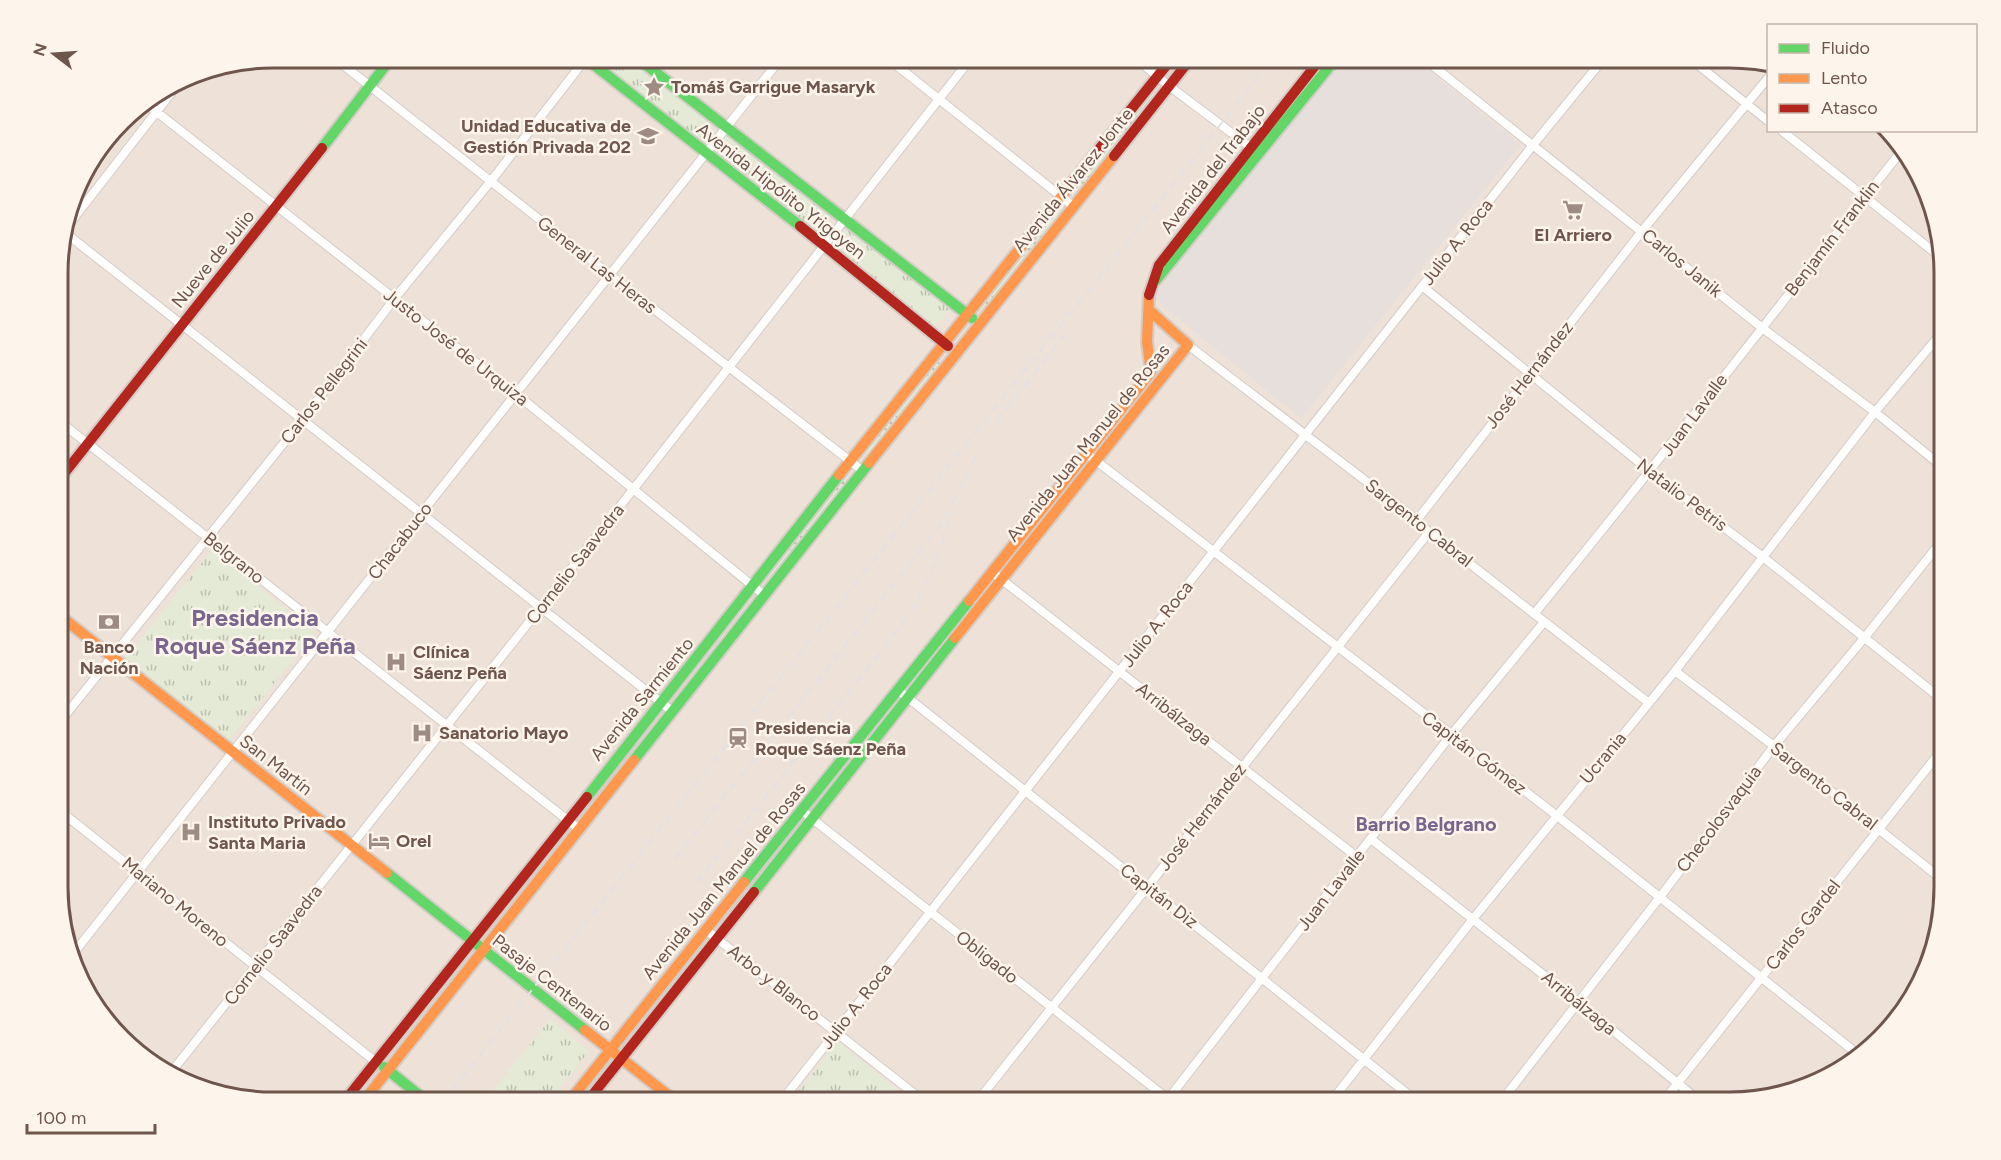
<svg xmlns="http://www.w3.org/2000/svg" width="2001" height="1160" viewBox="0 0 2001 1160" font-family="Figtree,sans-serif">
<defs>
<pattern id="grass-dots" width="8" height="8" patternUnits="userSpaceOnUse" patternTransform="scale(1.5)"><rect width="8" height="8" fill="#e4ead6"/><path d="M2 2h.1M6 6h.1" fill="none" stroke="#bdc0b0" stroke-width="1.8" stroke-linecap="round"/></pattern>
<pattern id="park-tufts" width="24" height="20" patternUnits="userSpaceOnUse" patternTransform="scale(1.5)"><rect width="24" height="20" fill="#e4ead6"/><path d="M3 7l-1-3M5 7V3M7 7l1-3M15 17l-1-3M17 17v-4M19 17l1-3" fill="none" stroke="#bdc0b0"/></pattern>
</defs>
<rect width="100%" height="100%" fill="#f4efea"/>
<!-- residential -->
<path fill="#ede1d8" d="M273,57H1729L1768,68V130L1884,131L1908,153L1944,258V901L1915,995L1848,1067L1742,1103H272L165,1074L94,1008L59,915V245L79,177L130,111L190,73Z"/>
<!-- industrial -->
<path fill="#e6dfdb" d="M1344,57H1412L1520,145L1301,418L1151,296Z"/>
<!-- grass -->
<path fill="url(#grass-dots)" d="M1152,92L1154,97L1084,187L1079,189L1078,182L1148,93Z
M1058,210L1061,213V217L990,305H987L985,302L986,299Z
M937,360L942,366L870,456L864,454L865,449Z
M845,478L849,480L848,483L775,574L770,573V571Z"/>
<!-- park -->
<path fill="url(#park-tufts)" d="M596,57H630L709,118C708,127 706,135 696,137L596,59Z
M726,136L732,137L829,213V219L821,230L813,231L716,155L714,149Z
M851,230L950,310L935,326L836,249L835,240L842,231Z
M212,550L315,632L228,741L125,658Z
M550,1019L589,1051L548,1103H483Z
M838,1042L914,1103H789Z"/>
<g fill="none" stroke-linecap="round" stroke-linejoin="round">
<defs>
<path id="street" d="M333,57L610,275L863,471
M886,57L1073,206
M1134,57L1169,86L1253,149
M1422,57L1761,327L1875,412L1944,468
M1688,57L1768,121
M144,102L516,394L764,595
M1781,130L1944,260
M63,231L672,711
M63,232L182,79
M1422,286L1651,472L1763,557L1944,701
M1188,345L1417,520L1429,532L1649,703
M59,421L579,829
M1086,453L1556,815L1859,1055
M1417,520L1642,231L1768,78
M992,572L1357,857
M1534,614C1660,461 1780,304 1903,149
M1675,671L1774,746L1944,881
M898,690L1419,1103
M59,723L303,419L395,298L491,181L587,57
M59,810L376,1062
M801,810L1173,1103
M1371,839L1578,1002L1702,1103
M706,930L926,1103
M73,954L782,57
M169,1075L541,607L972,57
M780,1103L1533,145L1605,57
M976,1103L1429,532
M1165,1103L1451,735L1544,622
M1330,1103L1473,919L1675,671L1875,412L1944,330
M1500,1103L1660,897L1774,746L1865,637L1944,538
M1662,1103L1944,747"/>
<path id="fast" d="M584,57L800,226
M636,57L972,318
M322,148L392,57
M1156,280L1337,57
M634,760L869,463
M587,797L839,475
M387,873L585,1030
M744,882L969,601
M754,892L955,638
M384,1067L429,1103"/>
<path id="slow" d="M869,463L1114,156
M839,475L1068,188
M969,601L1151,372L1147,342L1149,295
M59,615L387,873
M955,638L1188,345L1149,310
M585,1030L678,1103
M362,1103L634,760
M568,1103L744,882"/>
<path id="jam" d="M1114,156L1192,57
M1068,188L1173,57
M800,226L948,346
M1149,295L1159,265L1322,57
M59,480L322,148
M343,1103L587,797
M586,1103L754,892"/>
</defs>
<!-- street casing -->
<use href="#street" stroke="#d3ccc8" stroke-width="10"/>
<!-- fast casing -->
<use href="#fast" stroke="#d3ccc6" stroke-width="14"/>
<!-- slow casing -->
<use href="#slow" stroke="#d3ccc6" stroke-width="14"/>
<!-- jam casing -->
<use href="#jam" stroke="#d3ccc6" stroke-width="14"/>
<!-- street -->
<use href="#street" stroke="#fdfdfc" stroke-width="8"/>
<!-- fast -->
<use href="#fast" stroke="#63d668" stroke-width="10"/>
<!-- slow -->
<use href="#slow" stroke="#ff974d" stroke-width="10"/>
<!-- jam -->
<use href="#jam" stroke="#b3261e" stroke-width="10"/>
<!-- rail -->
<path stroke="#e3e1e3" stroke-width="2" stroke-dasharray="9 6" stroke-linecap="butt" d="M996,422L1066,333
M675,859L934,534L948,512L978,453
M697,883L887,644L912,610L930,576L953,513
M442,1103L1274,57"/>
</g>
<!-- icons -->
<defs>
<symbol id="sight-bare" viewBox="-9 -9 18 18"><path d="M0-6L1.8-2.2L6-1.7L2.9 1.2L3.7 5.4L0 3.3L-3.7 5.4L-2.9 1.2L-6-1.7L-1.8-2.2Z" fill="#9e8c84" stroke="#fdf4eb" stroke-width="2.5" paint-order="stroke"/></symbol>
<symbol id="school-bare" viewBox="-9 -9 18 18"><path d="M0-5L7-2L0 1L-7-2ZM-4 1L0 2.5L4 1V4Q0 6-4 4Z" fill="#9e8c84" stroke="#fdf4eb" stroke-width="2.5" paint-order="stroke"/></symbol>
<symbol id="supermarket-bare" viewBox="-9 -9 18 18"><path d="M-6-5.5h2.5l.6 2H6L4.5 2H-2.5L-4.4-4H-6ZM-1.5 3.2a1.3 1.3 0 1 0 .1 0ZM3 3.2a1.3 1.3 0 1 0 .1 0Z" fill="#9e8c84" stroke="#fdf4eb" stroke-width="2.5" paint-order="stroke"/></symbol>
<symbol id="bank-bare" viewBox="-9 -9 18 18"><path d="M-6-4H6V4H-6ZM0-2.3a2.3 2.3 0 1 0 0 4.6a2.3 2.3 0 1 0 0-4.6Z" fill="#9e8c84" stroke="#fdf4eb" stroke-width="2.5" paint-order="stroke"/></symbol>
<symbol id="hospital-bare" viewBox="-9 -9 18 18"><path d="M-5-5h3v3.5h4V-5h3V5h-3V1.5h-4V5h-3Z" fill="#9e8c84" stroke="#fdf4eb" stroke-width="2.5" paint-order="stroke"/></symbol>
<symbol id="station-bare" viewBox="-9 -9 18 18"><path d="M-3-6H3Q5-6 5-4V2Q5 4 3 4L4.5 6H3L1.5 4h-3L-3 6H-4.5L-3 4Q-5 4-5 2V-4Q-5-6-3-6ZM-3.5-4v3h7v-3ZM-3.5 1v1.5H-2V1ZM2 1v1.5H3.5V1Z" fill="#9e8c84" stroke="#fdf4eb" stroke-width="2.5" paint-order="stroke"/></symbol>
<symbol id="hotel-bare" viewBox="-9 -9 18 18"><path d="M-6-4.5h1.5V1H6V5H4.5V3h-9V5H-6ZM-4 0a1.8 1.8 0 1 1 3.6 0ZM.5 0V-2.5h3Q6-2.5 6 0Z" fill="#9e8c84" stroke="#fdf4eb" stroke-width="2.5" paint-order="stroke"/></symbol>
</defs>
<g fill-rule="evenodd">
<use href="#sight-bare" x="639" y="72" width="30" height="30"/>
<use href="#school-bare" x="633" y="121" width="30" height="30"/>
<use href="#supermarket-bare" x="1558" y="195" width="30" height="30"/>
<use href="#bank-bare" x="94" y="607" width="30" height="30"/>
<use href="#hospital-bare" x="381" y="647" width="30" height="30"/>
<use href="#hospital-bare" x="407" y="718" width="30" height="30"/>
<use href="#station-bare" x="723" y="723" width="30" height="30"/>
<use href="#hospital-bare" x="176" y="817" width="30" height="30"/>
<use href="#hotel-bare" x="364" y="826" width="30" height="30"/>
</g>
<g text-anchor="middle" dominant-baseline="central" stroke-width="5" stroke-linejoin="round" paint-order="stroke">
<!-- poi labels -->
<g font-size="18" font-weight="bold" fill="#6f564d" stroke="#fdf4eb" text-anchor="start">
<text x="671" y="87">Tomáš Garrigue Masaryk</text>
<text x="631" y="126" text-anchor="end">Unidad Educativa de<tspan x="631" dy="21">Gestión Privada 202</tspan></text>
<text x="1573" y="235" text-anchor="middle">El Arriero</text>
<text x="109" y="647" text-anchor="middle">Banco<tspan x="109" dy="21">Nación</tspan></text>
<text x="413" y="652">Clínica<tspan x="413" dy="21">Sáenz Peña</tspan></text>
<text x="755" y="728">Presidencia<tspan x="755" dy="21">Roque Sáenz Peña</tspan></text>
<text x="439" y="733">Sanatorio Mayo</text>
<text x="208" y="822">Instituto Privado<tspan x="208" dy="21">Santa Maria</tspan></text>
<text x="396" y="841">Orel</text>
</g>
<!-- street labels -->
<g font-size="18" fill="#6f564d" stroke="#fdf4eb">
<text transform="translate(1213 169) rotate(-52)">Avenida del Trabajo</text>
<text transform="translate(1073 180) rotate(-51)">Avenida Álvarez Jonte</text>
<text transform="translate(781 191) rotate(38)">Avenida Hipólito Yrigoyen</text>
<text transform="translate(1832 238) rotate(-52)">Benjamín Franklin</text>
<text transform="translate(1457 242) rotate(-52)">Julio A. Roca</text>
<text transform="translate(213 259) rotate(-51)">Nueve de Julio</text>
<text transform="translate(1682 263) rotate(39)">Carlos Janik</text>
<text transform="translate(597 265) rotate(38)">General Las Heras</text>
<text transform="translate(456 347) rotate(38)">Justo José de Urquiza</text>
<text transform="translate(1529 375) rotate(-52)">José Hernández</text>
<text transform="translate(324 391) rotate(-52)">Carlos Pellegrini</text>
<text transform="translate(1694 415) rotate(-53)">Juan Lavalle</text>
<text transform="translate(1088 443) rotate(-51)">Avenida Juan Manuel de Rosas</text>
<text transform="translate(1682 495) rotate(37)">Natalio Petris</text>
<text transform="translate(1419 523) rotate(38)">Sargento Cabral</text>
<text transform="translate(400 541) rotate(-52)">Chacabuco</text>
<text transform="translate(234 558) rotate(38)">Belgrano</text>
<text transform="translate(575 564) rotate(-52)">Cornelio Saavedra</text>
<text transform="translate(1157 624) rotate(-52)">Julio A. Roca</text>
<text transform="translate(642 699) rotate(-51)">Avenida Sarmiento</text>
<text transform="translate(1174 714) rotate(38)">Arribálzaga</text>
<text transform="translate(1474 753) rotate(37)">Capitán Gómez</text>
<text transform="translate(1603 758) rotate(-50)">Ucrania</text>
<text transform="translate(276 765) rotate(38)">San Martín</text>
<text transform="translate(1824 786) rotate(38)">Sargento Cabral</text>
<text transform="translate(1202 817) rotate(-52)">José Hernández</text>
<text transform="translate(1719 819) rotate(-53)">Checolosvaquia</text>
<text transform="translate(724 881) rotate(-51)">Avenida Juan Manuel de Rosas</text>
<text transform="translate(1331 890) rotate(-52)">Juan Lavalle</text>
<text transform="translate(1159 896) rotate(38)">Capitán Diz</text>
<text transform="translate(175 902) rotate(39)">Mariano Moreno</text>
<text transform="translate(1803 925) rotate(-52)">Carlos Gardel</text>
<text transform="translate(273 945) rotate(-52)">Cornelio Saavedra</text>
<text transform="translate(987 957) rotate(38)">Obligado</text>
<text transform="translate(552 983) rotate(38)">Pasaje Centenario</text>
<text transform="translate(774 983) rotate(38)">Arbo y Blanco</text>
<text transform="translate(1579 1003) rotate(39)">Arribálzaga</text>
<text transform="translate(856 1006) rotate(-52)">Julio A. Roca</text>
</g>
<!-- neighbourhood labels -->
<g font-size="20" font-weight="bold" fill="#7a658c" stroke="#fdf4eb">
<text x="1426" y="824">Barrio Belgrano</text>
</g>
<!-- district labels -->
<g font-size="24" font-weight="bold" fill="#7a658c" stroke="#fdf4eb">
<text x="255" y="617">Presidencia<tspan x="255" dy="28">Roque Sáenz Peña</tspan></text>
</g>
</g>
<!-- crop -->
<path d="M0 0H2001V1160H0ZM273 68H1729A205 205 0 0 1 1934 273V887A205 205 0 0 1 1729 1092H273A205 205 0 0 1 68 887V273A205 205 0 0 1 273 68Z" fill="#fdf4eb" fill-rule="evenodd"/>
<path fill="none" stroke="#6f564d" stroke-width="3" d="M273 68H1729A205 205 0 0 1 1934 273V887A205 205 0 0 1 1729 1092H273A205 205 0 0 1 68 887V273A205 205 0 0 1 273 68Z"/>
<!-- legend -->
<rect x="1767" y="24" width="210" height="108" fill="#fdf4eb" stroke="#c4b5ac" stroke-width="1.5"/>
<rect x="1779" y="44" width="30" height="9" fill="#63d668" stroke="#c4b5ac" stroke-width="1.5"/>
<text x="1821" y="54" font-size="18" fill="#6f564d">Fluido</text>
<rect x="1779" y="74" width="30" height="9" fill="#ff974d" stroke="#c4b5ac" stroke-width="1.5"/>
<text x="1821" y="84" font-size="18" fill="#6f564d">Lento</text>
<rect x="1779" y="104" width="30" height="9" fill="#b3261e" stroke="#c4b5ac" stroke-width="1.5"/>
<text x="1821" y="114" font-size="18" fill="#6f564d">Atasco</text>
<!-- north arrow -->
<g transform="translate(54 54) rotate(287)" stroke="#fdf4eb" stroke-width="4.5" paint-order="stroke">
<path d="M0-4.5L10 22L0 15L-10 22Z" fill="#6f564d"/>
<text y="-9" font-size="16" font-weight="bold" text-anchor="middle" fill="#6f564d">N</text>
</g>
<!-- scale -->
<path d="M27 1124v9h128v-9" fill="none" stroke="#6f564d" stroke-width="3"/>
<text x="36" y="1124" font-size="18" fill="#6f564d" stroke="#fdf4eb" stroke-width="4.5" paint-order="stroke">100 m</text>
</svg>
